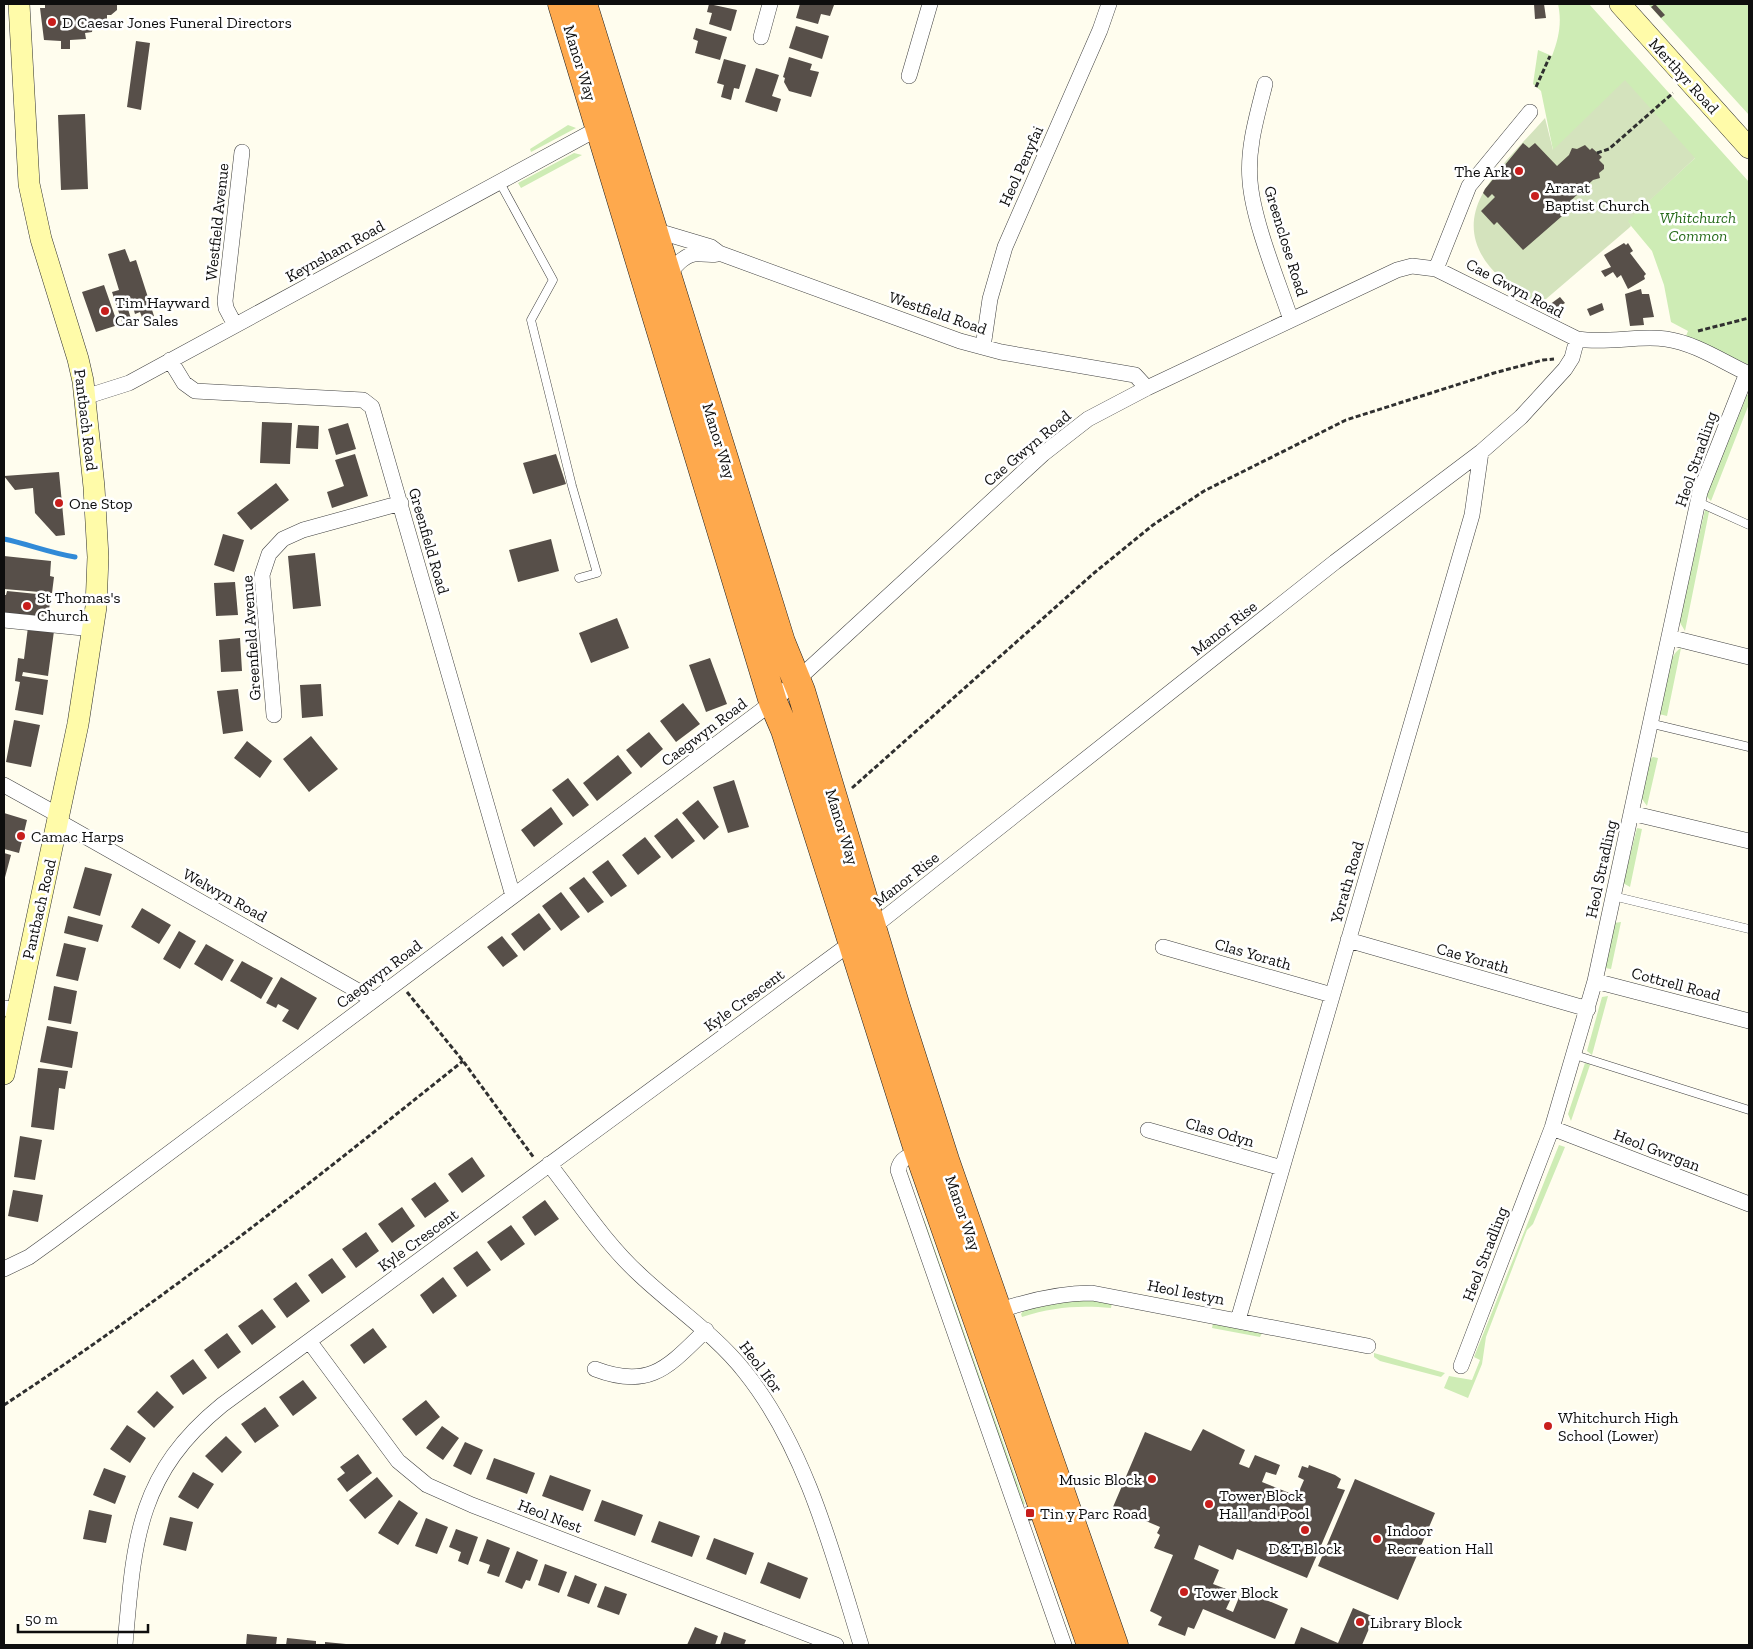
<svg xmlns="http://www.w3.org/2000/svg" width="1753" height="1649" viewBox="0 0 1753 1649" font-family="'Zilla Slab',serif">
<rect width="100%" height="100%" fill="#fffdee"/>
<!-- green -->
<path fill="#ceecb5" d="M1558,4H1589L1749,182V365L1686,336L1688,331L1671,322L1664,285L1652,251L1627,221L1695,158L1553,150L1541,91L1533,84L1538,50L1552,56C1559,38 1562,22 1558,4Z
M1648,4H1749V115Z
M568,125L576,128L531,152L530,149Z
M574,153L582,155L521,188L518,183Z
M1745,394L1749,395V404L1711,501L1706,496Z
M1705,510L1709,512L1685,631L1679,621Z
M1681,648L1667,716L1659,714C1663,698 1666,655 1681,648Z
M1653,757L1658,758L1647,806L1642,799L1649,760Z
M1637,828L1642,829L1630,887L1623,883Z
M1621,922L1611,969L1605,968L1614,923Z
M1608,996L1592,1055L1587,1051L1602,997Z
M1585,1063L1592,1065H1590L1571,1121L1568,1114Z
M1559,1145L1565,1147L1533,1224L1527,1230L1486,1337L1482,1364L1468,1398L1444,1388L1449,1376L1472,1380L1480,1360L1474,1357Z
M917,1209L924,1219L1025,1504L1021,1505Z
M1088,1300L1112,1302L1111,1308C1079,1305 1053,1307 1022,1317L1021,1314L1024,1310L1053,1302Z
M1213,1323L1262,1333L1260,1337L1212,1328Z
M1374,1353L1445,1373L1441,1377L1380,1361L1374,1357Z"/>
<!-- cemetery -->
<path fill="#d4e3bd" d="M1625,80L1695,158L1628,221L1631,226L1629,228L1539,305C1499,283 1455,246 1482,195C1497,167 1524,142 1545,118L1553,150Z"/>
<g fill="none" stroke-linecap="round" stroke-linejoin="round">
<!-- stream -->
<path stroke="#318ad7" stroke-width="5" d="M4,539C28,544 50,553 75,557"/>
</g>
<!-- building -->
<path fill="#574f49" d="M66,4H117V10L111,15H107V19L101,23L93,24L92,32L85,33L86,39L70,40V49H61V41L44,40L40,8H45V5Z
M709,4L737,10L731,31L709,24L712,13L707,12Z
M800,4H829L834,5L830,16L821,14L818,24L796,18Z
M1534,4H1544L1546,18L1535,19Z
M1655,4L1665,15L1661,18L1651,7Z
M796,26L829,36L822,59L789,48Z
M696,28L727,37L720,60L695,53L698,41L693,39Z
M136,41L150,43L141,110L127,107Z
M789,57L812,64L810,70L819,72L811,97L789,91L784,82L785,78L783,77Z
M724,59L746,65L739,89L734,88L731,100L721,97L724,85L717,83Z
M756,68L779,75L772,96L781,99L777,112L745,102Z
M85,114L88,189L61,190L58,115Z
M1523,143L1529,148L1535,143L1557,166L1569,155L1572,148L1577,149L1585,145L1590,150L1592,148L1602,157L1599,160L1604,165V169L1599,173L1600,178L1593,180L1565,206L1569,210L1523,250L1497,222L1494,225L1481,211L1495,197L1492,194L1488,198L1483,193L1485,189Z
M1624,243L1626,245L1628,243L1633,251L1630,253L1646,274L1644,276L1645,279L1628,289L1621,275L1617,278L1613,272L1605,277L1601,271L1611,267L1604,255Z
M125,249L130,262L136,260L154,316L143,320L140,312L135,314L133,307L128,309L132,322L123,325L112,292L119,290L108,254Z
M104,285L118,325L96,332L82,292Z
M1641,289L1642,294H1649L1654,317L1643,318L1644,325L1630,326L1625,294Z
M1560,297L1565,303L1553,310L1549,305Z
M1602,303L1604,310L1590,316L1587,309Z
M262,422L292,423L290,464L260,463Z
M348,423L356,449L336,455L328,429Z
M298,425L319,426L318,449L296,448Z
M355,454L368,496L332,508L327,492L344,486L335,460Z
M556,454L566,484L533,494L523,463Z
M59,472L65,535L56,536L35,513L33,488L15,490L4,476Z
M276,483L289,500L251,530L237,513Z
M223,534L244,540L234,572L214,565Z
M551,539L559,571L518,582L509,550Z
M315,553L321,606L293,609L288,556Z
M4,556L51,561L50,576L54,577L52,593L4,589Z
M235,582L238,615L216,616L214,583Z
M7,591L47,595L46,601L50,602L49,610L45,609V616L5,613L4,595H6Z
M617,618L629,648L591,663L579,633Z
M28,627L54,631L48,676L23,672L22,676L48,680L43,715L15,710L20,682L15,681L18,658L24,659Z
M240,638L242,671L221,672L219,640Z
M710,658L727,704L706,712L689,665Z
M321,684L323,716L302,718L300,685Z
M238,689L243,731L223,734L217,691Z
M683,703L700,724L676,742L660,721Z
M14,720L40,725L31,767L6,762Z
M649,732L663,749L641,768L626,750Z
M311,736L338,769L309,792L283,759Z
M247,741L272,761L260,778L234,758Z
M618,755L632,773L597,801L583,783Z
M568,778L589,805L573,817L552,790Z
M734,780L749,827L728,833L713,787Z
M698,800L719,827L704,840L682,813Z
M551,807L563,824L534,847L521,830Z
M4,813L27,820L19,853L4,849Z
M677,818L695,841L672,859L654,836Z
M645,837L661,857L638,875L622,855Z
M4,853L11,855L4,881Z
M608,860L627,886L611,897L592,872Z
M85,867L112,874L100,916L73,908Z
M584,877L604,902L588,913L569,888Z
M561,892L580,917L561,931L542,906Z
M142,908L171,925L159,944L131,927Z
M539,913L551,929L524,951L511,934Z
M68,916L103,925L98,942L64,933Z
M179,931L196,941L180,969L163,959Z
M502,936L518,956L503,967L487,947Z
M64,943L86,948L78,981L56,976Z
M206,944L234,960L222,981L194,964Z
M242,961L273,978L261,999L230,981Z
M281,977L317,998L298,1030L282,1021L289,1010L278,1004L276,1008L266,1003Z
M54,986L77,991L71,1024L48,1020Z
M47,1026L78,1032L72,1068L40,1062Z
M38,1068L68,1071L65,1089L59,1088L54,1130L31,1127Z
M20,1136L42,1140L35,1180L14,1177Z
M472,1157L485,1176L462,1193L448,1174Z
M435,1182L449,1201L425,1218L411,1199Z
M13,1190L43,1195L38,1222L8,1216Z
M545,1200L559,1219L535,1236L522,1217Z
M402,1207L415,1226L392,1243L378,1224Z
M511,1225L525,1244L501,1261L487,1242Z
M366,1232L379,1251L356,1268L342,1249Z
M477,1251L491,1270L467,1287L453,1268Z
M332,1258L346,1277L322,1294L308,1275Z
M443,1277L457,1296L433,1314L420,1295Z
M296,1282L310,1301L287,1318L273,1299Z
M262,1309L276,1327L252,1345L238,1326Z
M373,1328L387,1347L364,1364L350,1345Z
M227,1333L241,1352L218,1369L204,1350Z
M193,1359L207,1378L183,1395L170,1376Z
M303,1380L317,1398L293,1416L279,1397Z
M157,1391L174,1407L154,1428L137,1412Z
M426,1400L440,1417L416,1436L402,1419Z
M265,1407L279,1426L255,1443L241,1424Z
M127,1425L146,1438L130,1463L110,1449Z
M442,1426L459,1438L443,1460L426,1448Z
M1203,1429L1245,1450L1239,1464L1249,1468L1255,1455L1280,1465L1276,1475L1266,1472L1262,1482L1297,1496L1304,1480L1298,1477L1302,1466L1308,1468L1309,1465L1335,1475L1341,1479L1337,1488L1345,1490L1307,1578L1237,1549L1233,1560L1199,1545L1194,1559L1219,1570L1213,1584L1234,1592L1226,1609L1233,1612L1242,1590L1288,1609L1275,1639L1203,1609L1194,1629L1188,1627L1185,1636L1158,1625L1162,1617L1150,1611L1173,1555L1154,1548L1160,1535L1157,1533L1160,1527L1113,1507L1145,1432L1191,1451Z
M226,1436L242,1452L222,1473L205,1456Z
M465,1442L483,1450L471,1475L453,1466Z
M358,1454L372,1473L347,1492L337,1479L345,1473L340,1467Z
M494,1458L535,1473L527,1494L486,1479Z
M104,1468L126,1476L115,1504L93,1495Z
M193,1472L214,1484L198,1509L178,1497Z
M550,1475L591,1490L583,1511L542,1496Z
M377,1477L393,1496L365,1519L349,1500Z
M1355,1479L1435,1513L1398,1600L1318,1566Z
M399,1500L418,1513L398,1545L378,1533Z
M602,1500L643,1515L635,1536L594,1521Z
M1030,1506L1033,1520L1028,1521L1025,1507Z
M89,1510L112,1515L106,1543L83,1539Z
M170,1517L193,1522L186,1551L163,1545Z
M426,1518L448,1527L437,1554L415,1546Z
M659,1521L700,1536L692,1557L651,1542Z
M456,1529L478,1537L468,1565L458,1561L461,1552L449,1547Z
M714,1538L754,1553L746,1575L706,1559Z
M487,1539L510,1548L499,1577L487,1573L490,1565L479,1561Z
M517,1551L538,1560L530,1581L526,1580L522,1589L505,1582Z
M768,1562L808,1578L800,1599L760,1583Z
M545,1564L567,1572L559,1593L538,1585Z
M575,1575L597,1584L589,1604L567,1596Z
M605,1586L627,1594L619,1615L597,1607Z
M1353,1608L1374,1617L1362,1645H1294L1301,1627L1338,1643Z
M695,1627L718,1636L715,1645H687Z
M724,1632L746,1640L744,1645H720Z
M247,1634L277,1637L276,1645H246Z
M287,1638L316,1641V1645H286Z
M325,1642L346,1644V1645H325Z"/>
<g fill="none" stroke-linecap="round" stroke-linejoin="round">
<defs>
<path id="lane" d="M499,181L553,280L531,320L572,486L597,573L579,578
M1698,502L1749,525
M1649,723L1749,747
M1613,896L1749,929
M1575,1055L1749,1110"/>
<path id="street" d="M761,37L770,4
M909,76L930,4
M1265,84C1257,116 1247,148 1250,181C1253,221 1278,281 1291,320
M654,230L711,247L719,253L960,341L1001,352L1135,375L1147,388
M1436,269L1469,186L1530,112
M668,275C676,265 686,252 701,254C708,254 711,255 717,254
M235,325L226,308L225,301L242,152
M983,347L990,299L1005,247L1100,30L1109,4
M170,360L184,383L195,391L363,400L372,407L513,896
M85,397L129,383L599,128
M4,620L93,629
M1669,637L1749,657
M274,715L262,575L269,554L283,539L303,530L401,503
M4,785L60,816
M1631,813L1749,841
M58,821L374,1000
M872,928L1335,562L1481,452L1521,417L1565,369L1572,358L1577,339
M1348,940L1588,1009
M1163,947L1332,995
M1595,981L1749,1021
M4,1008L16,1010
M1552,1128L1749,1204
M1148,1130L1282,1168
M919,1153C909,1156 900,1158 898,1170L1064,1645
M549,1164C578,1201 605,1243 640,1275C675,1308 715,1334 745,1372C806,1448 833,1554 861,1645
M4,1269L29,1257L54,1239L773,702L1043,454L1088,419L1147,388L1397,270L1412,266L1436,269L1577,339C1608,344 1637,335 1666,339C1695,343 1723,362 1749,374
M998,1311C1030,1300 1059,1293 1092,1293L1368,1346
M1238,1320L1472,515L1481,452
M309,1341L398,1461L427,1485L472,1505L836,1645
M1461,1366L1552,1128L1595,981L1700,492L1747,373
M595,1369C650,1390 668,1367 706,1330
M125,1645C134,1543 136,1475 222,1405L851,943"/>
<path id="secondary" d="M1620,4L1749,148
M4,1074L78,724L96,607L98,557L94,487L83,381L78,359L41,239L29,184L19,4"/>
<path id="highway" d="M562,4L773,702L785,730L919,1153L1091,1645
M583,4L781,642L801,691L896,1007L945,1160L1114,1645"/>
</defs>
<!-- lane casing -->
<use href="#lane" stroke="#414141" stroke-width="9"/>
<!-- street casing -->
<use href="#street" stroke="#414141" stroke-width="16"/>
<!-- secondary casing -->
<use href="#secondary" stroke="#303030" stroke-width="22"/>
<!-- highway casing -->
<use href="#highway" stroke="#1f1f1f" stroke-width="29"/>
<!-- path -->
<path stroke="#303030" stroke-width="3" stroke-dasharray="5 2.5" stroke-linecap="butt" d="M1536,87L1550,56
M1597,153L1609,149L1673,93
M1698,331L1749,318
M852,788L1094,573L1153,525L1204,491L1346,420L1494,373L1543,360L1554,359
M407,992L463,1061L534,1158
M4,1405C164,1300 313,1181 463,1061"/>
<!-- lane -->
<use href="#lane" stroke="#fff" stroke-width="8"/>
<!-- street -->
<use href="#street" stroke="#fff" stroke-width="15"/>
<!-- secondary -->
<use href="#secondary" stroke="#fffba9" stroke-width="21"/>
<!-- highway -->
<use href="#highway" stroke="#fea94d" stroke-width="28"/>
</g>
<!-- markers -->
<g fill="#c81e1c" stroke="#fff" stroke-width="2">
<circle cx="52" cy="22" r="5"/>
<circle cx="1519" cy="171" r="5"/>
<circle cx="1535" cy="196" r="5"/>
<circle cx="105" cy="311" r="5"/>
<circle cx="59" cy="503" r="5"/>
<circle cx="27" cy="606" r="5"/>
<circle cx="21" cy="836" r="5"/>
<circle cx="1548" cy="1426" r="5"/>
<circle cx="1152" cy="1479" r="5"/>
<circle cx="1209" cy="1504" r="5"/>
<rect x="1025" y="1508" width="10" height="10" rx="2.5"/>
<circle cx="1305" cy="1530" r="5"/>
<circle cx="1377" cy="1539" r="5"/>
<circle cx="1184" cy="1592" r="5"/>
<circle cx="1360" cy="1622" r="5"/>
</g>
<g text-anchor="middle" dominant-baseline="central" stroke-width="5" stroke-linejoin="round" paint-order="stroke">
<!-- poi labels -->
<g font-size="16" fill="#0e0e0e" stroke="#fff" text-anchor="start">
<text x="62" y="22">D Caesar Jones Funeral Directors</text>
<text x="1509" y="171" text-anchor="end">The Ark</text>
<text x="1545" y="187">Ararat<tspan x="1545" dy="18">Baptist Church</tspan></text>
<text x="115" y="302">Tim Hayward<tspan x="115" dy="18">Car Sales</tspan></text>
<text x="69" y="503">One Stop</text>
<text x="37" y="597">St Thomas's<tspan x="37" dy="18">Church</tspan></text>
<text x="31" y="836">Camac Harps</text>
<text x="1558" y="1417">Whitchurch High<tspan x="1558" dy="18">School (Lower)</tspan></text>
<text x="1142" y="1479" text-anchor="end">Music Block</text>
<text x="1219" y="1495">Tower Block<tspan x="1219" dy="18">Hall and Pool</tspan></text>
<text x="1040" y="1513">Tin y Parc Road</text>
<text x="1387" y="1530">Indoor<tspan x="1387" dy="18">Recreation Hall</tspan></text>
<text x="1305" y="1548" text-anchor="middle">D&amp;T Block</text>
<text x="1194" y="1592">Tower Block</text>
<text x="1370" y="1622">Library Block</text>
</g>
<!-- street labels -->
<g font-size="16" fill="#0e0e0e" stroke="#fff">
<text transform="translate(580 63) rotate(73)">Manor Way</text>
<text transform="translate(1684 76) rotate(48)">Merthyr Road</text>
<text transform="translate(1021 166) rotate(-66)">Heol Penyfai</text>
<text transform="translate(217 222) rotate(-84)">Westfield Avenue</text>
<text transform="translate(1286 241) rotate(73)">Greenclose Road</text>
<text transform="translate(335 251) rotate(-29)">Keynsham Road</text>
<text transform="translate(1515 288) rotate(28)">Cae Gwyn Road</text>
<text transform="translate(938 313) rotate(19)">Westfield Road</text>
<text transform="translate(86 420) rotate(83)">Pantbach Road</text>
<text transform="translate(719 441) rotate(73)">Manor Way</text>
<text transform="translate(1027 448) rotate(-40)">Cae Gwyn Road</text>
<text transform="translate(1696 459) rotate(-71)">Heol Stradling</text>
<text transform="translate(429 541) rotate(74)">Greenfield Road</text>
<text transform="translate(1224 628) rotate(-38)">Manor Rise</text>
<text transform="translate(251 638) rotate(-94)">Greenfield Avenue</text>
<text transform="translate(704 732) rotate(-37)">Caegwyn Road</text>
<text transform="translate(842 827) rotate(73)">Manor Way</text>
<text transform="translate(1601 869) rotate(-78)">Heol Stradling</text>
<text transform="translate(906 879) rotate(-38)">Manor Rise</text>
<text transform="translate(1347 882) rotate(-74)">Yorath Road</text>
<text transform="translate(225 895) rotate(29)">Welwyn Road</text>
<text transform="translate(39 909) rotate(-77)">Pantbach Road</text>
<text transform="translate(1253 954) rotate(16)">Clas Yorath</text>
<text transform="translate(1473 958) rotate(16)">Cae Yorath</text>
<text transform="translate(379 974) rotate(-37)">Caegwyn Road</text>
<text transform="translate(1676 984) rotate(15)">Cottrell Road</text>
<text transform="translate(744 1000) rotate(-36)">Kyle Crescent</text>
<text transform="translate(1220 1132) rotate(16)">Clas Odyn</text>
<text transform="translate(1657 1150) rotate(21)">Heol Gwrgan</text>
<text transform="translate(963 1213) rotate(71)">Manor Way</text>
<text transform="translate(418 1240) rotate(-36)">Kyle Crescent</text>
<text transform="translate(1485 1254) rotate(-69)">Heol Stradling</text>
<text transform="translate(1186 1292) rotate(11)">Heol Iestyn</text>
<text transform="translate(761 1367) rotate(53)">Heol Ifor</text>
<text transform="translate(550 1516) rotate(21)">Heol Nest</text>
</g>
<!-- park labels -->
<g font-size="16" font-style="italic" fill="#256a19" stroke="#fff">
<text x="1698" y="217">Whitchurch<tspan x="1698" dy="18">Common</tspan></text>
</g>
</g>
<!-- border -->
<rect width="1753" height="1649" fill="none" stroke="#0e0e0e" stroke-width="10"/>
<!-- scale -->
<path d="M18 1624v8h130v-8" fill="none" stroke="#0e0e0e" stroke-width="2.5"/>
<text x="25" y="1624" font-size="15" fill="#0e0e0e" stroke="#ffffff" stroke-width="4" paint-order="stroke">50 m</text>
</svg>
